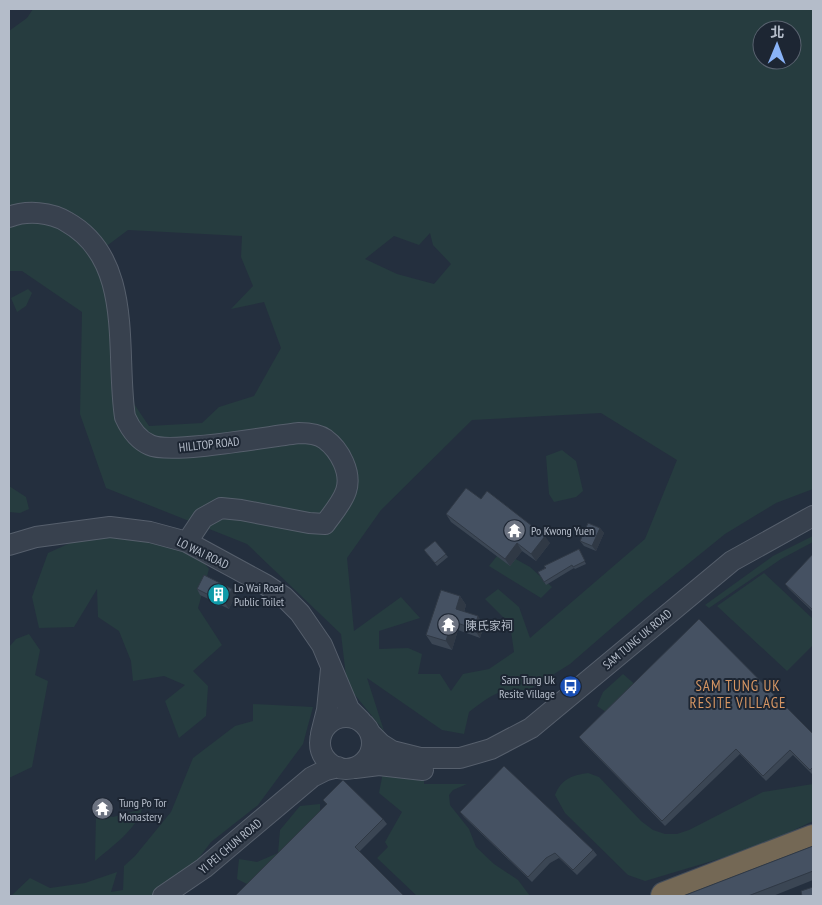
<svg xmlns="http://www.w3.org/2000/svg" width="822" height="905" viewBox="0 0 822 905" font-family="'PT Sans Narrow','Noto Sans TC',sans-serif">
<rect width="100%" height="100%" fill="#242f3e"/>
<!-- green -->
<path fill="#263c3f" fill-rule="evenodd" d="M33,9H813V489L776,503L725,534L646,598L570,664L527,691C502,685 488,698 469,712L464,734L442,730L367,678L384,731L347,685L341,634L247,544L106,488L80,414L82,312L22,271H9V31L27,18ZM762,30H792V60H762ZM128,230L242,236L241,257L253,286L231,309L264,302L281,348L254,396L219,407L202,423L149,426L134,404L106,283L92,257ZM430,233L433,245L451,264L434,284L397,274L365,259L394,236L419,245ZM601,413L677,460L645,539L530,638L519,607L498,589L485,599L510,624L514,652L489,669L463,674L451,691L440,674H418L422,654L408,648L379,649V631L420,618L401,597L354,631L347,558L381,510L472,420Z
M28,289L32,293L26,306L17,312L11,298Z
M562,450L576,461L583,491L576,497L554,502L549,494L546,456Z
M9,486L26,497L29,509L20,513L9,512Z
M180,532L209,569L198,608L222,645L193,671L208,686L206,716L179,738L165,701L185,685L164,676L133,681L131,661L119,631L98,617L97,589L74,627L39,628L32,597L48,553L79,539Z
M813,536V542L781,559L709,608L705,605L773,556Z
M501,551L530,567L552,587L541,598L489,566Z
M764,573L813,619V645L787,671L717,606Z
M29,634L40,650L35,675L48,681L32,767L9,778V647L16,639Z
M623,674L638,687L609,714L597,706L603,692Z
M253,704L313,707L303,744L258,805L211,842L189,871L161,896H11L30,878L50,888L85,883L117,872L111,892L123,890L124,866L135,856L171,812L193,758L235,726L253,721Z
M383,772L424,778V784H467L453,790L449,795L450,805L469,829L476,847L494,864L518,880L530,896H417L377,858L388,847L385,842L402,812L379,793Z
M588,773L599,777L641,821L653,830L665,834H677L689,830L763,792L813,784V821L759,847L645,881L628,875L565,813L555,795C561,779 573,775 588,773Z
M320,804V814L249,885L237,879L239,859L257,862L278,853L280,830L300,806Z
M142,809C137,829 110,848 95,861L96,813L113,817Z"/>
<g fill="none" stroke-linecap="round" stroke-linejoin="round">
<defs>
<path id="minor" d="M9,217C27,210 51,212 67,222C135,260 115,353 125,417C130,428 138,440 150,445C171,455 271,436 299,433C308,433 318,434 325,439C340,450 352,473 346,491C342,503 332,514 325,524L309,523L241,510L221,508L203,518L187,542
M9,545L36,537L110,527L150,532L187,542L266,585L284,597L300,613L322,645L349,709L361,721
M320 743a26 26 0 1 1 52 0a26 26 0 1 1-52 0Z
M321,734L327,710L331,669
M371,734L381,744L392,751L420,758H460L491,749L531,728L732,561L813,516
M355,768L379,765L423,770
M163,896L204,868L312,777L326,770L338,767"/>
<path id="highway" d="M665,896L813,839"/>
</defs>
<!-- minor casing -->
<use href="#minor" stroke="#565f6c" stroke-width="22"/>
<!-- highway casing -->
<use href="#highway" stroke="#434c59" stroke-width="30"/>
<!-- minor -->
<use href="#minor" stroke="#38414e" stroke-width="20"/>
<!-- highway -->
<use href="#highway" stroke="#746855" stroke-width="28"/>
</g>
<!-- wall -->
<path fill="#3b4654" d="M481,499L550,543L536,561L522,551L510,566L451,522L446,514Z
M600,528L604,533L596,551L584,546L580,541Z
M435,541L448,557L437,566L424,550Z
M580,551L586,564L575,569L574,568L546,585L538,572L545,568L544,566Z
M813,554V612L789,589L785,584Z
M197,589H232L236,594L229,609L200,595Z
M460,596L466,605L464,612L484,625L480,638L458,630L452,650L432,644L426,635Z
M813,734V775L793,755L766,781L740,754L665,826L583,742L579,737Z
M323,800L383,819L387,824L360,851L235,896L327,805Z
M460,812L593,850L597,855L577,875L559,858L550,863L532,882L464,817Z
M813,846V880L773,896H683Z"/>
<!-- shaded-wall -->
<path fill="#303945" d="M600,528L604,533L596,551L592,546Z
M545,536L550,543L536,561L531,554Z
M517,543L522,551L510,566L505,559Z
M232,589L236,594L229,609L225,603Z
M460,596L466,605L462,618L456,609Z
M478,616L484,625L480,638L474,629Z
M452,621L458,630L452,650L446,641Z"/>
<!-- building -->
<path fill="#455162" stroke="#303945" d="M466,488L481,499L487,491L545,536L531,554L517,543L505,559L446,514Z
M588,523L600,528L592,546L580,541Z
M435,541L446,554L435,563L424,550Z
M579,549L585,561L573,567L572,565L544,582L538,572L546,568L544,566Z
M813,554V610L785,584Z
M204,575L232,589L225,603L197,589Z
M441,590L460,596L456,609L478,616L474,629L452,621L446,641L426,635Z
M699,619L813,734V767L810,770L790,750L763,776L736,749L662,821L579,737Z
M504,766L593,850L573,870L555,853L546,858L528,877L460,812Z
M343,780L383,819L355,847L404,896H235L327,804L323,800Z
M813,846V871L748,896H683Z
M813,887V896H802L801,891Z"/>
<!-- icons -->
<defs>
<symbol id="temple-disc" viewBox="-11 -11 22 22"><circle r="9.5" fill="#6b7280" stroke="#1d2633"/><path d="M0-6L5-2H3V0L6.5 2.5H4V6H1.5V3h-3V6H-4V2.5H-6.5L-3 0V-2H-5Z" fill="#fff"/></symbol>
<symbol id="building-disc" viewBox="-11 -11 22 22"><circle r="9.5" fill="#0f9aa8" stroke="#1d2633"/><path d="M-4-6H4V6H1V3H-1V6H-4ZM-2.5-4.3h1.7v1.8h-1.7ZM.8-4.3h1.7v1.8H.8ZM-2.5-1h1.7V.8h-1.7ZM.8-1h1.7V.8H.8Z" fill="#fff"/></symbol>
<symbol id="bus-disc" viewBox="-11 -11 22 22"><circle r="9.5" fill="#1a4fb4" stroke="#1d2633"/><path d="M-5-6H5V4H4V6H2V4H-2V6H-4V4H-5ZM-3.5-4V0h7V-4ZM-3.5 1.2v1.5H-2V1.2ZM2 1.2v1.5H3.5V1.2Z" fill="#fff"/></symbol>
</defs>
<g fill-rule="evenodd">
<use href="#temple-disc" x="502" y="518" width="25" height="25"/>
<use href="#building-disc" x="206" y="582" width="25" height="25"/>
<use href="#temple-disc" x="436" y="612" width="25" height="25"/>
<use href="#bus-disc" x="558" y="674" width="25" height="25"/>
<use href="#temple-disc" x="90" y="796" width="25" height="25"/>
</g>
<g text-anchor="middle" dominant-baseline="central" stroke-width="4" stroke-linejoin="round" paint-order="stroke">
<!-- street labels -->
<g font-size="12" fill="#b4bcc9" stroke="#1d2633">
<text transform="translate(209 444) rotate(-6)">HILLTOP ROAD</text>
<text transform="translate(203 553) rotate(26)">LO WAI ROAD</text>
<text transform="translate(637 639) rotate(-40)">SAM TUNG UK ROAD</text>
<text transform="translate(230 846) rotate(-40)">YI PEI CHUN ROAD</text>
</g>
<!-- poi labels -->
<g font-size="12" fill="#b4bcc9" stroke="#1d2633" text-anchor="start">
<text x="531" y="530">Po Kwong Yuen</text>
<text x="234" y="587">Lo Wai Road<tspan x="234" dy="14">Public Toilet</tspan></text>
<text x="465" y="625">陳氏家祠</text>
<text x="555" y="679" text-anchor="end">Sam Tung Uk<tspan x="555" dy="14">Resite Village</tspan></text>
<text x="119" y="802">Tung Po Tor<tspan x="119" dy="14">Monastery</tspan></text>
</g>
<!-- quarter labels -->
<g font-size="15" letter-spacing="1" fill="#d59563" stroke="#1d2633">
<text x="738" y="685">SAM TUNG UK<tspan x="738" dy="17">RESITE VILLAGE</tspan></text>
</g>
</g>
<!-- border -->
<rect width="822" height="905" fill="none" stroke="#b4bcc9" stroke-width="20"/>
<!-- north arrow -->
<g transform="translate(777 45) rotate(1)"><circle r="24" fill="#1d2633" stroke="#59626f"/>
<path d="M0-4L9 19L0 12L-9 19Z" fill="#8ab4f8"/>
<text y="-8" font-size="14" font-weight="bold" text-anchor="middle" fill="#b4bcc9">北</text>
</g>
</svg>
